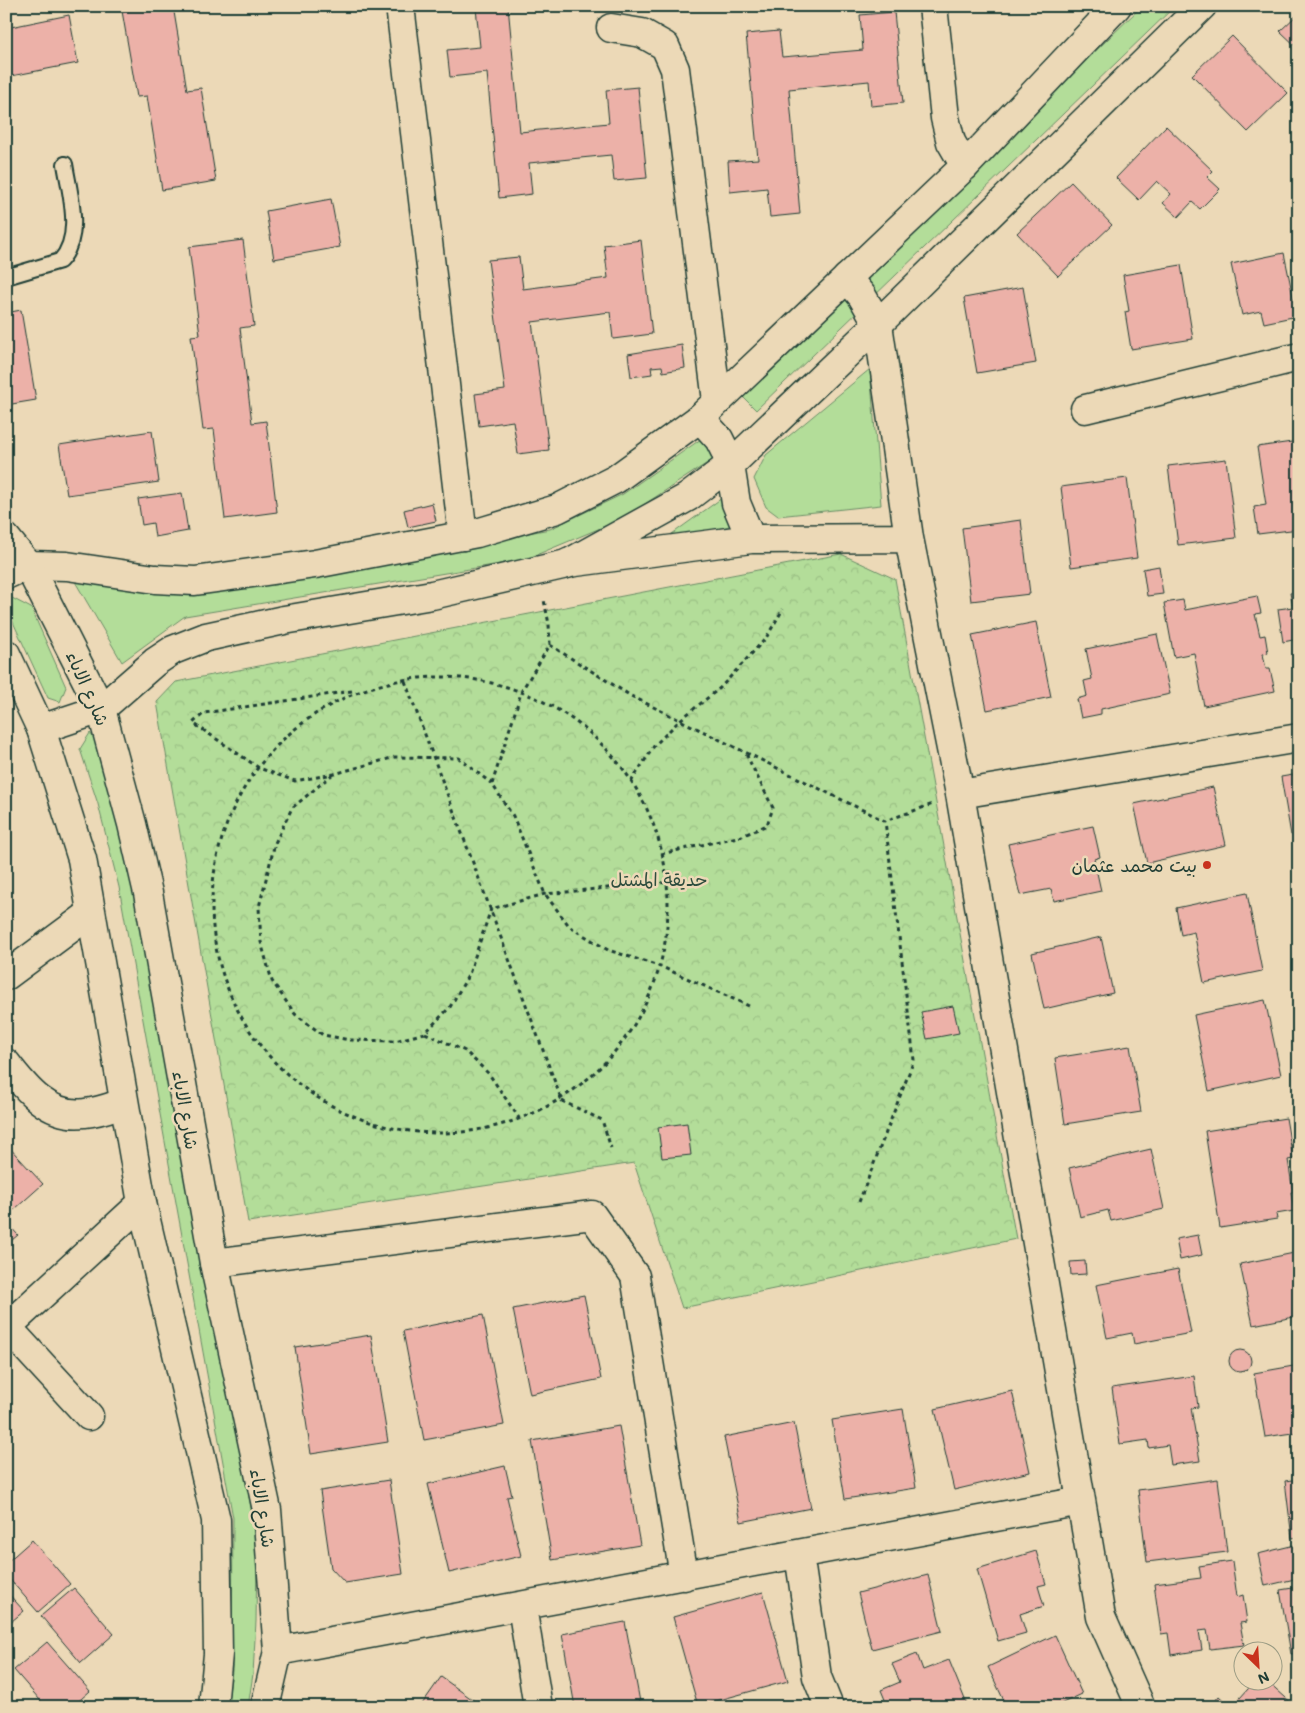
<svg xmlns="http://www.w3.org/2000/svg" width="1305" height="1713" viewBox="0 0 1305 1713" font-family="Mali,'Playpen Sans Arabic',sans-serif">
<defs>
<pattern id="forest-crowns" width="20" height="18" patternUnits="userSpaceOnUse" patternTransform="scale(1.25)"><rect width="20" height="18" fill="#b3dd99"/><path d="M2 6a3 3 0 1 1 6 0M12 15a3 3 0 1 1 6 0" fill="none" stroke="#9abf84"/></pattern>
</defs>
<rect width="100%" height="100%" fill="#ecd9b7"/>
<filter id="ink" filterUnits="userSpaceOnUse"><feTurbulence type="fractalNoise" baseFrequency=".02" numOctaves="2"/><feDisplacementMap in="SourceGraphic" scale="10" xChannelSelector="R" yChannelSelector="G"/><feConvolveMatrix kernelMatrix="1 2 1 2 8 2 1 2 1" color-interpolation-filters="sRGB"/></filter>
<g filter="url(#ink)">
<!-- grass -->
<path fill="#b3dd99" stroke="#698d66" d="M1142,6H1175L756,410L741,395Z
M870,369L881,505L778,516L766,507L754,479L766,455Z
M701,439L718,456L622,519L524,560L185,616L122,662L70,573L168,591L475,543L550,529L623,494Z
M722,498L730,526L665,539Z
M12,598L31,608L66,687L60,702L48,698L7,609Z
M90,733L103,750L142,883L252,1514L257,1556L256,1621L253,1674L248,1707H227L232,1671L233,1518L119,887L98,804L80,749Z"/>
<!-- forest -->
<path fill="url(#forest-crowns)" stroke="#698d66" d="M841,554L895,579L1016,1239L682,1308L634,1163L248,1222L157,702L176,682Z"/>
<!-- building -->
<path fill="#ecb1a8" stroke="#1f3d34" d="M135,6H173L187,90L201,88L216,181L162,190L147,96L137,97L122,11L136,9Z
M492,6H508L520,132L609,123L606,90L638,87L647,178L614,181L611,155L529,163L532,194L499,198L487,73L450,77L447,50L480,47L476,8Z
M894,12L903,103L871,106L869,81L789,89L800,214L770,217L767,188L730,192L728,161L758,159L746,34L779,31L782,57L863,50L860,15Z
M1299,13V49L1280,31Z
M69,15L78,63L6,77V28Z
M1232,36L1288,93L1248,132L1192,75Z
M1166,126L1213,171L1207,177L1220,189L1200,209L1192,202L1178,217L1163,203L1171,194L1157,181L1139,200L1116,178Z
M1071,182L1112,225L1058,276L1017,233Z
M331,199L340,247L274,259L266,211Z
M243,240L254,326L240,328L252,423L266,421L277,512L225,519L214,429L203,430L191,336L200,335L189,247Z
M641,240L652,334L613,339L610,312L532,322L549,450L518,454L513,421L479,426L475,394L505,390L488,260L519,257L523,289L608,278L604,245Z
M1284,253L1297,316L1264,323L1261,311L1242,315L1231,264Z
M1181,265L1193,339L1131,349L1125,312L1129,311L1123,275Z
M1023,287L1036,363L977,373L964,298Z
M21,310L36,400L6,405V313Z
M682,345L685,368L663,372L662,366L651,367L652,374L631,377L628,354Z
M152,431L159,482L67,495L59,445Z
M1299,441V529L1258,534L1254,507L1266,505L1257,447Z
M1226,459L1236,538L1178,545L1168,466Z
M1127,478L1137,558L1071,567L1061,487Z
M182,493L188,531L155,537L153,523L142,525L138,499Z
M432,503L436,521L408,527L404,510Z
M1021,520L1030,594L971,601L962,528Z
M1159,566L1163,594L1147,596L1143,569Z
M1299,592V646L1298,639L1283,642L1278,609L1293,607L1290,593Z
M1257,596L1261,613L1255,614L1260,636L1265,635L1268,653L1263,654L1266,669H1270L1275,691L1204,706L1194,653L1174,657L1164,603L1183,600L1185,610Z
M1036,622L1051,697L987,710L972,635Z
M1157,634L1170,694L1101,709V714L1081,718L1077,699L1087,696L1084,681L1092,679L1086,649Z
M1299,774V834L1291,835L1281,777Z
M1213,787L1226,845L1147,863L1134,804Z
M1093,826L1100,857L1094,859L1101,891L1054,901L1051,889L1020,895L1008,844Z
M1247,893L1262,971L1204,983L1194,932L1181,935L1176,908Z
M1101,937L1113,993L1044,1009L1032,953Z
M1265,1000L1281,1075L1209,1091L1194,1015Z
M953,1006L959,1033L927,1039L921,1012Z
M1130,1046L1141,1112L1065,1124L1055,1058Z
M1286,1118L1293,1159L1288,1160L1293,1192H1291L1294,1211L1276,1214L1277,1219L1220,1228L1205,1131Z
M687,1123L691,1155L662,1158L658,1127Z
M6,1144L43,1184L6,1217Z
M1151,1149L1164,1209L1111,1221L1108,1210L1080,1217L1069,1168Z
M6,1222L18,1235L6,1245Z
M1198,1235L1202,1255L1180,1260L1176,1239Z
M1299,1252V1316L1253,1325L1240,1264Z
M1085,1261L1086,1274L1071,1275L1070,1262Z
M1178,1269L1191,1333L1134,1344L1132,1333L1107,1338L1096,1285Z
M584,1295L601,1379L530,1394L513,1309Z
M483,1315L504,1425L424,1440L403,1331Z
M371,1335L388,1442L311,1454L295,1347Z
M1229 1361a11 11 0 1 1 22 0a11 11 0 1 1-22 0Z
M1299,1365V1432L1265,1437L1254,1373Z
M1194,1376L1198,1407L1191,1408L1200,1461L1171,1465L1168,1445L1149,1448L1148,1440L1120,1444L1112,1388Z
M1012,1391L1030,1472L954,1490L935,1409Z
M903,1409L916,1488L845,1499L832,1420Z
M794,1423L811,1508L741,1522L724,1437Z
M619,1426L640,1545L552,1560L532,1441Z
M505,1466L512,1496L507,1497L521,1556L449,1573L428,1484Z
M1218,1479L1227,1552L1147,1562L1138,1490Z
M1299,1479V1537L1292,1538L1285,1481Z
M389,1480L403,1574L345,1583L331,1568L320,1491Z
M32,1540L70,1584L38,1612L6,1575V1563Z
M1299,1544V1578L1265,1586L1258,1554Z
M1036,1551L1046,1584L1038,1586L1044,1606L1020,1614L1026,1633L998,1641L977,1569Z
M1232,1561L1237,1597L1243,1595L1247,1622L1240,1623L1244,1645L1210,1649L1207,1630L1199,1631L1202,1650L1171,1655L1168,1633L1161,1634L1154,1584L1201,1578L1199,1566Z
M928,1575L942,1631L872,1649L858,1593Z
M1299,1587V1653L1291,1654L1280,1590Z
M74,1588L114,1634L81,1663L41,1616Z
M6,1591L24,1611L6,1626Z
M763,1592L788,1681L698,1706L673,1617Z
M625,1622L640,1702L613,1707H575L562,1634Z
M1055,1635L1082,1694L1054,1707H1007L988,1667Z
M47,1642L90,1691L72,1707H46L14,1670Z
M917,1654L923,1670L949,1660L968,1707H888L881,1690L900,1682L892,1664Z
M441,1677L483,1707H420Z
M1256,1680H1266L1296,1707H1232Z
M1219,1696L1231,1707H1210Z"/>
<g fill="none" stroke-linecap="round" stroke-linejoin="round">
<defs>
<path id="service" d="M6,277L60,261C83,236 70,195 65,164"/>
<path id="minor" d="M400,6L463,536
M933,6L945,118L951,142L965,166
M611,28L642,33L665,46L675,69L717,401
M847,278L862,296L878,324L909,538L960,794L1101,1617L1141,1707
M1085,409L1299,357
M700,418L719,439L725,451L730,465L736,503L751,539
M568,563L751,539L909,538
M960,794L1299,738
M6,976L91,913
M6,1063C26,1089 49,1118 85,1113C98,1112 111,1107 123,1103
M214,1263L592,1215L635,1276L684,1576
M89,1416L7,1327L142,1203
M799,1554L817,1677L829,1707
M522,1606L538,1707
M278,1651L1081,1501"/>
<path id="tertiary" d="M6,575L28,565L67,566L155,579L195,581L315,564L477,533L557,509L616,479L700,418L965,166L1117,6
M41,729L101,709L155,662L173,650L206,637L284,620L432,595L567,564L688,497L730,465L878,324L1202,6"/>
<path id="secondary" d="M6,538L28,565L101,709L132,824L148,893L214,1263L267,1510L278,1651L265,1707
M6,654L41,729L82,859L142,1203L216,1520L218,1654L213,1707"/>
</defs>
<!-- service casing -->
<use href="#service" stroke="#1f3d34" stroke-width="18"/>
<!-- minor casing -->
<use href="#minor" stroke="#1f3d34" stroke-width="31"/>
<!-- tertiary casing -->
<use href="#tertiary" stroke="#1f3d34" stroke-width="31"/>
<!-- secondary casing -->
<use href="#secondary" stroke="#1f3d34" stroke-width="31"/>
<!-- path -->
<path stroke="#1f3d34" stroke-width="3" stroke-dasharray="4 4" stroke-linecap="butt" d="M550,645L631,696L885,821L933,804
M212 905a228 228 0 1 1 456 0a228 228 0 1 1-456 0Z
M405,681L562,1101L602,1120L611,1148
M352,691L204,713L193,723L259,768L295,781L334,774L395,757L459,758L492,784L513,816L545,894L570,927L608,950L662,967L749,1006
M333,774L292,808L275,843L259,907L261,942L272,981L295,1014L323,1035L350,1040L395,1041L425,1033L450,1007L469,974L491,909L545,894L670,882
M631,782L654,746L680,720L720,688L766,638L783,609
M492,784L522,690L550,645L549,624L544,600
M661,854L742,836L767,825L773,808L745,752
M425,1033L465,1051L489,1074L519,1118
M859,1202L914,1060L885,821"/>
<!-- service -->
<use href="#service" stroke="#ecd9b7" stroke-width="14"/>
<!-- minor -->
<use href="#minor" stroke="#ecd9b7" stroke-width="28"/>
<!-- tertiary -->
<use href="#tertiary" stroke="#ecd9b7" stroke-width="28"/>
<!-- secondary -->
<use href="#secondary" stroke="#ecd9b7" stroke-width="28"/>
</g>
</g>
<!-- markers -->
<circle fill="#c8321e" stroke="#ecd9b7" stroke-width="2" cx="1207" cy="865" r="5"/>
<g text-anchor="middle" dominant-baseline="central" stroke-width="5" stroke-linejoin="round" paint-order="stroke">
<!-- street labels -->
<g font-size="18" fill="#1f3d34" stroke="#ecd9b7">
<text transform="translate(88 688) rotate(66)">شارع الاباء</text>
<text transform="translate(186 1110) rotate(80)">شارع الاباء</text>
<text transform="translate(263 1508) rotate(81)">شارع الاباء</text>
</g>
<!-- poi labels -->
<g font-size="18" fill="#1f3d34" stroke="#ecd9b7" text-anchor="end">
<text x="1197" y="865">بيت محمد عثمان</text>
</g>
<!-- park labels -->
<g font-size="18" fill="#2e4d3e" stroke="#ecd9b7">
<text x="659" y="879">حديقة المشتل</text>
</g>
</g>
<!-- margin -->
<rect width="1305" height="1713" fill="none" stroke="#ecd9b7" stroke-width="25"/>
<rect x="12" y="12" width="1280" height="1688" fill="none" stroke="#1f3d34" stroke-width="2" filter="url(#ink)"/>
<!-- north arrow -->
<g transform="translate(1258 1666) rotate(155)"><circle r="24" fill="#ecd9b7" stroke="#9a9b83"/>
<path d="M0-4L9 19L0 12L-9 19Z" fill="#c8321e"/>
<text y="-8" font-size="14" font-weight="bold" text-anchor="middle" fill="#1f3d34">N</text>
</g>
</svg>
